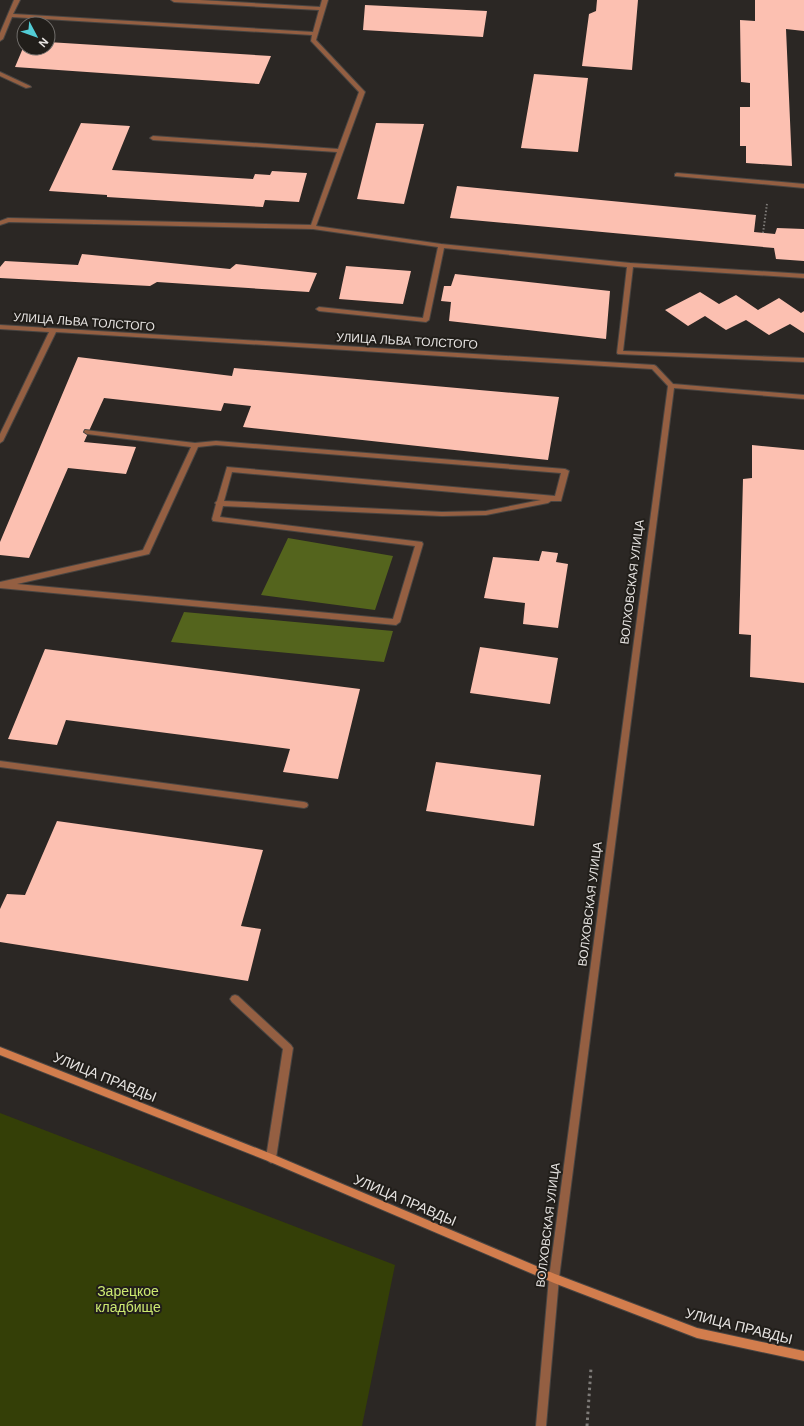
<svg xmlns="http://www.w3.org/2000/svg" width="804" height="1426" viewBox="0 0 804 1426" font-family="'DM Sans',sans-serif">
<rect width="100%" height="100%" fill="#2b2724"/>
<!-- green -->
<path fill="#343f07" d="M0,1113L395,1265L362,1426H0Z"/>
<!-- forest -->
<path fill="#54641d" d="M288,538L393,556L375,610L261,595Z
M184,612L393,631L384,662L171,642Z"/>
<!-- building -->
<path fill="#fcc0b1" d="M597,0H638L632,70L582,66L589,14L596,11Z
M755,0H804V31L786,29L792,166L746,163V146H740V107H750V83L741,82L740,20L755,21Z
M365,5L487,11L483,37L363,30Z
M48,42L271,56L259,84L15,67L23,48H48Z
M534,74L588,78L578,152L521,148Z
M81,123L130,126L112,170L253,179L255,174L270,175L272,171L307,173L299,202L265,200L263,207L107,197V195L49,191Z
M376,123L424,124L404,204L357,199Z
M457,186L756,215L754,232L775,234L777,228L804,229V261L776,259L774,248L450,218Z
M82,254L230,269L236,264L317,273L309,292L157,282L150,286L0,278V267L5,261L78,265Z
M346,266L411,271L403,304L339,299Z
M455,274L610,291L606,339L449,321L451,302L441,301L444,286H451Z
M700,292L719,304L736,295L758,310L779,298L801,313L804,311V333L790,324L769,335L746,320L726,330L705,316L688,326L665,310Z
M78,357L232,376L234,368L559,397L548,460L243,427L251,406L224,403L221,411L104,398L84,442L136,447L126,474L68,468L29,558L0,555V542Z
M752,445L804,450V683L750,677L751,635L739,634L743,479L752,478Z
M542,551L558,553L556,562L568,564L558,628L523,624L525,603L484,598L493,557L539,561Z
M480,647L558,658L550,704L470,693Z
M45,649L360,689L338,779L283,772L290,749L66,720L57,745L8,739Z
M436,762L541,775L534,826L426,811Z
M57,821L263,850L241,926L261,929L248,981L0,942V909L7,894L25,895Z"/>
<g fill="none" stroke-linecap="round" stroke-linejoin="round">
<defs>
<path id="service" d="M14,0H20L13,14L313,32L319,10L174,2L171,0H200L320,7L322,0H328L316,40L365,92L316,226L441,244L630,263L804,274V278L633,267L623,351L804,358V362L618,354L617,353L627,267L444,248L429,320L426,322L319,311L316,309L319,307L423,318L438,247L313,229L9,222L0,225V221L8,218L311,225L337,152L153,140L150,138L153,136L338,149L359,92L311,41L312,35L12,17L3,39L0,41V33Z
M0,72L30,86L31,87L26,88L0,76Z
M677,173L804,184V188L675,176V174Z
M85,430L195,443L216,441L565,469L569,471L561,501H551L548,503L486,515L442,516L223,506L220,517L422,542L423,544L400,622L396,625L0,588V582L143,550L191,447L87,434L84,432ZM216,445L561,473L555,496L227,467L217,501L215,503L216,504L212,519L213,521L415,546L393,619L17,584L149,554L198,447ZM232,472L541,500L486,511L442,512L224,501Z
M0,761L304,802L307,803L308,805L307,807L304,808L0,767Z
M235,995L238,996L291,1045L293,1048L276,1158L274,1161L271,1163L268,1161L266,1158L283,1049L232,1002L230,999L232,996Z"/>
<path id="minor" d="M0,325L654,365L656,366L673,384L804,395V399L674,388L559,1278L546,1426H536L549,1278L668,386L652,369L56,332L3,441L0,443V434L49,332L0,329Z"/>
<path id="secondary" d="M0,1047L274,1155L555,1274L697,1328L804,1351V1361L697,1338L554,1283L268,1161L0,1055Z"/>
</defs>
<!-- service casing -->
<use href="#service" stroke="#494542" stroke-width="2"/>
<!-- minor casing -->
<use href="#minor" stroke="#494542" stroke-width="2"/>
<!-- secondary casing -->
<use href="#secondary" stroke="#494542" stroke-width="2"/>
<!-- path-far1 -->
<path stroke="#7e7b78" stroke-width="2" stroke-dasharray="1.5 2" stroke-linecap="butt" d="M763,233L767,204"/>
<!-- path -->
<path stroke="#7e7b78" stroke-width="3" stroke-dasharray="2.5 3.5" stroke-linecap="butt" d="M587,1426L591,1368"/>
<!-- service -->
<use href="#service" fill="#945f42" fill-rule="evenodd"/>
<!-- minor -->
<use href="#minor" fill="#945f42" fill-rule="evenodd"/>
<!-- secondary -->
<use href="#secondary" fill="#d27d4d" fill-rule="evenodd"/>
</g>
<g text-anchor="middle" dominant-baseline="central" stroke-width="4" stroke-linejoin="round" paint-order="stroke">
<!-- street labels -->
<g font-size="12" fill="#e6e3e1" stroke="#211e1a">
<text transform="translate(84 322) rotate(4)">УЛИЦА ЛЬВА ТОЛСТОГО</text>
<text transform="translate(407 341) rotate(3)">УЛИЦА ЛЬВА ТОЛСТОГО</text>
<text transform="translate(632 582) rotate(-83)">ВОЛХОВСКАЯ УЛИЦА</text>
<text transform="translate(590 904) rotate(-83)">ВОЛХОВСКАЯ УЛИЦА</text>
<text transform="translate(548 1225) rotate(-83)">ВОЛХОВСКАЯ УЛИЦА</text>
</g>
<!-- near-street labels -->
<g font-size="14" fill="#e6e3e1" stroke="#211e1a">
<text transform="translate(105 1077) rotate(22)">УЛИЦА ПРАВДЫ</text>
<text transform="translate(405 1200) rotate(23)">УЛИЦА ПРАВДЫ</text>
<text transform="translate(739 1326) rotate(14)">УЛИЦА ПРАВДЫ</text>
</g>
<!-- near-park labels -->
<g font-size="14" fill="#cce971" stroke="#211e1a">
<text x="128" y="1291">Зарецкое<tspan x="128" dy="16">кладбище</tspan></text>
</g>
</g>
<!-- north arrow -->
<g transform="translate(36 36) rotate(131)"><circle r="19" fill="#211e1a" stroke="#706d6a"/>
<path d="M0-3L7 15L0 10L-7 15Z" fill="#52ccd5"/>
<text y="-6" font-size="11" font-weight="bold" text-anchor="middle" fill="#e6e3e1">N</text>
</g>
</svg>
